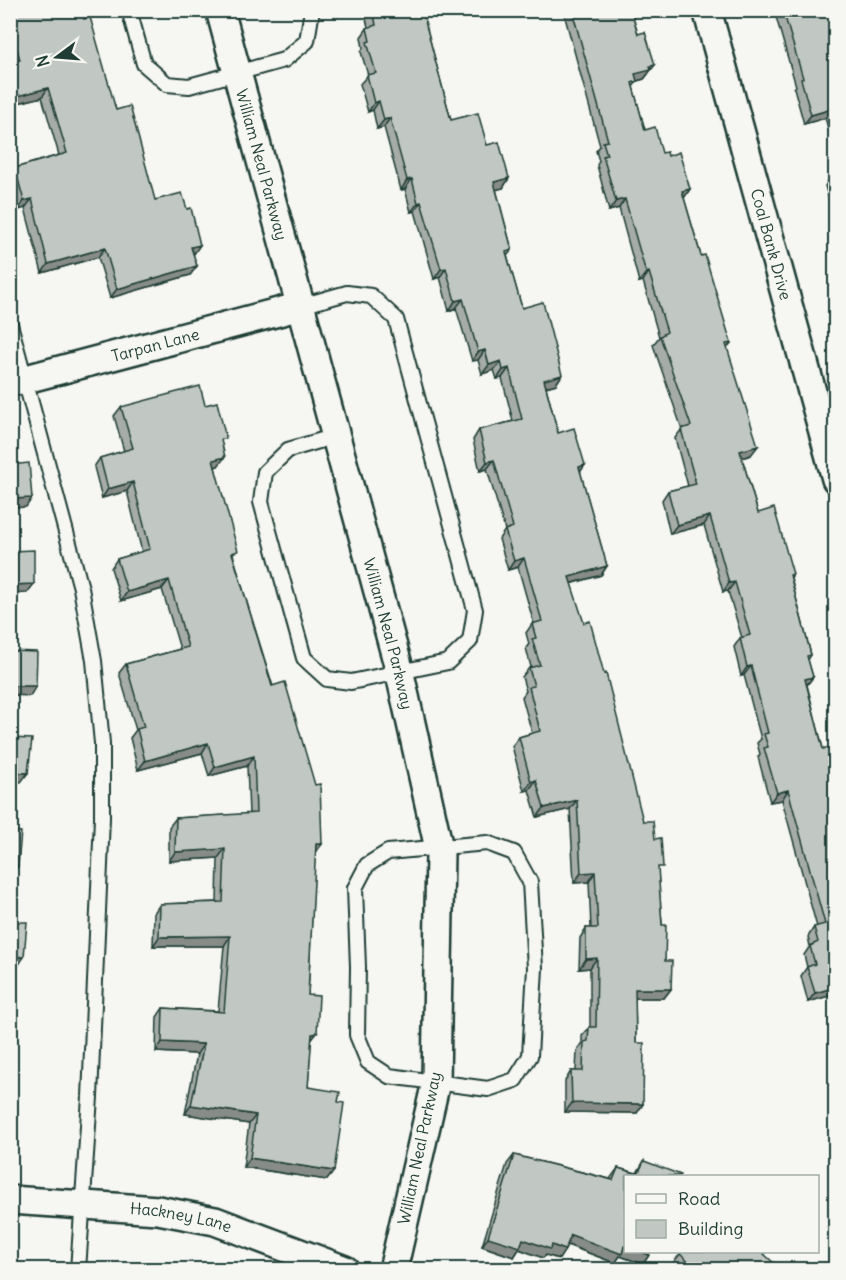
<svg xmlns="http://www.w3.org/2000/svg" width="846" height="1280" viewBox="0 0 846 1280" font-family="Delius,sans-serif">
<rect width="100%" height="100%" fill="#f6f6f2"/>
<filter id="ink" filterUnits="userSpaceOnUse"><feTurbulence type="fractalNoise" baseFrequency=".0167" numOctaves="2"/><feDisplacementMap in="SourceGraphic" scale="12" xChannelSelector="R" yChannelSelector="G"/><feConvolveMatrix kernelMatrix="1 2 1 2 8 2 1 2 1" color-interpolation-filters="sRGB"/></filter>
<g filter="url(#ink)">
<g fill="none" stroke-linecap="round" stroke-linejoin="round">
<defs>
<path id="lane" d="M129,10L144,64L167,84L189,86L284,60L307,41L312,10
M301,306L347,293L371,296L396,319L475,610L470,641L448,662L351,682L327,679L304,658L261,502L265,472L288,450L336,436
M10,324L81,588L94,661L102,743V818L90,1097L78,1270
M487,843L514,853L530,882L535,968L530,1056L515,1080L488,1089L389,1076L368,1062L357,1035L358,967L355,888L367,865L388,852Z"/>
<g id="street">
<path id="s1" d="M220,10L398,665L440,853L436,1082L393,1270"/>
<path id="s2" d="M707,10L836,479"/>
<path id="s3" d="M10,382L26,379L301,306"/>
<path id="s4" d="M10,1200L158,1210L215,1221L345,1270"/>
</g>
</defs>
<!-- lane casing -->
<use href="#lane" stroke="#1f3d34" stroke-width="18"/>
<!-- street casing -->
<use href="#street" stroke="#1f3d34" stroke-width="32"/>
<!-- lane -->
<use href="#lane" stroke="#f6f6f2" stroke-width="14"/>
<!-- street -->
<use href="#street" stroke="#f6f6f2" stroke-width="27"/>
</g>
<!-- wall -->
<path fill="#a6aca8" stroke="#1f3d34" stroke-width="1.5" d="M10,10L84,19L116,110L155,200L193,254L197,266L190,275L110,298L98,257L42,273L25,208L18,210L10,185V173L15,168L59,155L42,97L10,105V62H12L10,58Z
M364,10H422L451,120L487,145L509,178L503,188L496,189L512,250L507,256L522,308L562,375L556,384L546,387L558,433L585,465L580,471L607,566L601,575L571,584L658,873L665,961L671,989L664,998H635L636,1043L643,1104L637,1113L565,1112V1081L571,1071H576L577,1051L582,1044V1036L590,1027V968L579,969L580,938L586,928H591L589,882L574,883L570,809L537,817L529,790L524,791L512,746L519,737L532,733L522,697L526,691L522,677L529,668L531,667L526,648L529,644L526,633L532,624H534L518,567L508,570L499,539L505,530L487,469L480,471L473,440L479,430L513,421L502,378L497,379L494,370L482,374L478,360L472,361L456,308L449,311L440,277L434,279L415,211L411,212L405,189L401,190L384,127L377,129L373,110L368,112L360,84L368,75L361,52L363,48L361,37L368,27Z
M563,10H631L648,74L644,79L637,81L633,87L645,130L662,153L668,156L690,189L684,198L701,256L731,343L727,348L751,455L742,458L758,513L793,574L791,578L811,655L808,660L813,677L807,685L823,749L836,745V994L808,1002L801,976L807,967L804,955L810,946L808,937L814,927H817L782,800L770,802L758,757L760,754L757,743L761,739L744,675L741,676L734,647L740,638H742L728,591L723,592L704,525L670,534L662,500L668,491L688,486L675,438L682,429L653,345L659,337L643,281L639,282L619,208L609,211L597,165L599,161L596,151L600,146Z
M774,10H836V130L835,127L828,128L825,118L804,124L794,88L796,86Z
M836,175V224L825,186L831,176Z
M205,405L222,445L218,466L215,467L234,558L248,606L322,844L315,853L308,995L311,1041L308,1087L338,1102L334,1171L327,1180L243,1167L249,1124L185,1114L197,1054L156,1052L157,1017L163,1008L218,1011L224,946H153L154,913L160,904L217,902L218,858L169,861V827L176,818L249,814L247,766L209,776L202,753L138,770L130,738L136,730L119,673L126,664L180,649L162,589L121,601L111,568L117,559L142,552L127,491L102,498L94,467L100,458L124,451L114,416L121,407Z
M514,1155L610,1179L618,1168L637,1173L644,1161L649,1255L643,1264L620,1256L615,1263L567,1245L559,1259L546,1255L543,1258L519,1249L514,1257L482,1246L507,1164Z
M680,1254L765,1255L773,1269H680L673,1263Z"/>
<!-- shaded-wall -->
<path fill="#878c88" stroke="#1f3d34" stroke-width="1.5" d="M655,65L644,79L629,83L635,74L650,66Z
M48,88L42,97L10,105V98Z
M379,101L373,110L368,112L374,103Z
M832,109L825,118L804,124L811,115Z
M390,118L384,127L377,129L384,120Z
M835,119H836V125L835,127L828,128Z
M509,178L503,188L487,192L494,182Z
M412,179L405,189L401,190L407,180Z
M690,189L684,198L682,191Z
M32,199L25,208L18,210L24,201Z
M625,199L619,208L609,211L616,201Z
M421,202L415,211L411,212L418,203Z
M200,245L194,254L191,247Z
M105,248L98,257L42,273L48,264Z
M197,266L190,275L110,298L117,289Z
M446,268L440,277L434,279L441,269Z
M649,272L643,281L639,282L646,273Z
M463,299L456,308L449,311L455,301Z
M485,350L478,360L472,361L478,352Z
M501,361L494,370L482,374L489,365Z
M509,368L502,378L497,379L503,370Z
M562,375L556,384L538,389L544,380Z
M758,446L751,455L734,460L740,451Z
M225,457L218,466L207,469L213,460Z
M494,460L487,469L480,471L487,462Z
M585,465L579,474V467Z
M133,482L127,491L102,498L108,489Z
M32,498L26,507L10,508V499Z
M710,516L704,525L670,534L677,525Z
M524,558L518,567L508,570L514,561Z
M607,566L601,575L562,586L569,577Z
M169,580L162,589L121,601L127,592Z
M735,582L728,591L723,592L729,583Z
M34,584L27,593L10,594V585Z
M751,666L744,675L741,676L747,667Z
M813,677L806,686L805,679Z
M10,686H36L30,696L10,695Z
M208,743L202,753L138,770L145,761Z
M254,756L247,766L209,776L215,767Z
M10,772L28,773L21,782H10Z
M536,780L529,790L524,791L531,782Z
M788,790L782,800L770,802L777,793Z
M577,800L570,809L537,817L544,808Z
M316,844H322L315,853Z
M225,849L218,858L169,861L175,852Z
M10,865L18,866L12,875H10Z
M595,872L589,882L574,883L581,873Z
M230,936L224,946H153L159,937Z
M10,956L24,957L18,966H10Z
M597,958L590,968L579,969L586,959Z
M836,987V994L808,1002L815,993Z
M635,989H671L664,998H629Z
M317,1033L310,1042L312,1034Z
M162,1042L204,1044L197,1054L156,1052Z
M572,1103L643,1104L637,1113L565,1112Z
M191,1105L256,1115L249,1124L185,1114Z
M250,1158L334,1171L327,1180L243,1167Z
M571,1235L624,1246L626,1247V1251H640L649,1255L643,1264L620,1256L615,1263L565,1244Z
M488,1237L523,1239L552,1245L565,1250L559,1259L546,1255L543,1258L519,1249L514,1257L482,1246Z"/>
<!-- building -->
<path fill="#c1c8c3" stroke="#1f3d34" stroke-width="1.5" d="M10,10H81L84,19L90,17L116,110L130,106L155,200L182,193L187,209L191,208L200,245L191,247L197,266L117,289L105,248L48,264L32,199L24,201L15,168L67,153L48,88L10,98V62L20,60L10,24Z
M373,10H422L451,120L478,113L487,145L499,142L509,178L494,182L512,250L506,252L522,308L543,302L562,375L544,380L558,433L574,428L585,465L579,467L607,566L569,577L584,623L590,621L604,674L606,673L643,821H653L655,839L661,838L663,867H658L662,925H666L665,961H672L671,989H635L636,1043H644L643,1104L572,1103L571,1071H583L584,1042L588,1041L589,1027H596L597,958L586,959V928H598L595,872L581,873L577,800L544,808L536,780L531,782L519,737L540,731L529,687L534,686L529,668L540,665L532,639L536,638L532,624L542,621L524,558L514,561L505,530L513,527L494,460L487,462L479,430L522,419L509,368L503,370L501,361L489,365L485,350L478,352L463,299L455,301L446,268L441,269L421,202L418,203L412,179L407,180L390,118L384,120L379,101L374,103L367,75L376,73L367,42L370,41L367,28L376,25Z
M572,10H631L638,34L645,32L655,65L650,66L651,70L635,74L637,81L632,83L645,130L655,127L662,153L667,152L668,156L679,152L690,189L682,191L701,256L705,255L731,343L726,344L758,446L740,451L758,513L774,508L793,574L790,575L811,655L807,656L813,677L805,679L823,749L836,745V987L815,993L807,967L815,964L810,946L818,942L814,927L825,924L788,790L777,793L764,748L768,747L764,734L768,733L751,666L747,667L740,638L750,635L735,582L729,583L710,516L677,525L668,491L696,484L681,429L691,426L660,336L667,332L649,272L646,273L625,199L616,201L603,156L607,155L603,142L608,141Z
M783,10H836V119L832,109L811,115L801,79L803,78Z
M836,175V192L831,176Z
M200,386L205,405L217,402L226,438L221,440L225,457L213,460L238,551L232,553L248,606L272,686L285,682L315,785L320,784L322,844H316L308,995L319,996L317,1033L312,1034L308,1087L340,1092L338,1102L344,1103L334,1171L250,1158L256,1115L191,1105L204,1044L162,1042L163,1008L224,1012L230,936L159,937L160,904L223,902L225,849L175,852L176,818L256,813L254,756L215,767L208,743L145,761L137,729L144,727L126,664L188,647L169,580L127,592L117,559L150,549L133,482L108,489L100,458L133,448L121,407Z
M29,463L32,498L10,499V465Z
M34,550V584L10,585V551Z
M10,651L37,652L36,686H10Z
M10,738L32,739L28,773L10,772Z
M10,831L21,832L18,866L10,865Z
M10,922H27L24,957L10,956Z
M10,1006H16L13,1040L11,1039L10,1042Z
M514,1155L613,1180L618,1168L638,1174L644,1161L681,1175L680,1176H626V1247L624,1246L622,1254L571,1235L565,1250L552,1245L550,1249L523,1239L520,1247L488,1237Z
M640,1251H651L649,1255Z
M682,1251H767L764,1254L776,1265L772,1269H717L715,1268L713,1269H696L680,1254Z
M195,1264L208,1269H193Z"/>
</g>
<g text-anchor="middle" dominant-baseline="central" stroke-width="4.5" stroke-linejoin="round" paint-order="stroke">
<!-- street labels -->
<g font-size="16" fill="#1f3d34" stroke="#f6f6f2">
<text stroke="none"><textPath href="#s1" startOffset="160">William Neal Parkway</textPath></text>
<text stroke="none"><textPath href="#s2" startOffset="243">Coal Bank Drive</textPath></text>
<text stroke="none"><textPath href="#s3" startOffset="150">Tarpan Lane</textPath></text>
<text stroke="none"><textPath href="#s1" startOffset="646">William Neal Parkway</textPath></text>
<text transform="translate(419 1148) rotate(-78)">William Neal Parkway</text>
<text stroke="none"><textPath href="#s4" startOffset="172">Hackney Lane</textPath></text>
</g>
</g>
<!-- margin -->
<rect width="846" height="1280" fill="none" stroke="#f6f6f2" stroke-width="36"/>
<rect x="18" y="18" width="810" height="1244" fill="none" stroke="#1f3d34" stroke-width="2" filter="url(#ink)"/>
<!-- legend -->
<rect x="624" y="1175" width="195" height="78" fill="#f6f6f2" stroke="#a0aca6" stroke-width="1.5"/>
<rect x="636" y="1194" width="30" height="9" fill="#f6f6f2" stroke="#a0aca6" stroke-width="1.5"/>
<text x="678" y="1205" font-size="18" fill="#1f3d34">Road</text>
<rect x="636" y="1220" width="30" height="18" fill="#c1c8c3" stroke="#a0aca6" stroke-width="1.5"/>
<text x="678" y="1235" font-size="18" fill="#1f3d34">Building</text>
<!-- north arrow -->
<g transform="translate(57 57) rotate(254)" stroke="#f6f6f2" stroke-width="4.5" paint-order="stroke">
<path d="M0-4.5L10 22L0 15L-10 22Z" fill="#1f3d34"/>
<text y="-9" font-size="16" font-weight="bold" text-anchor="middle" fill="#1f3d34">N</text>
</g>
</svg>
